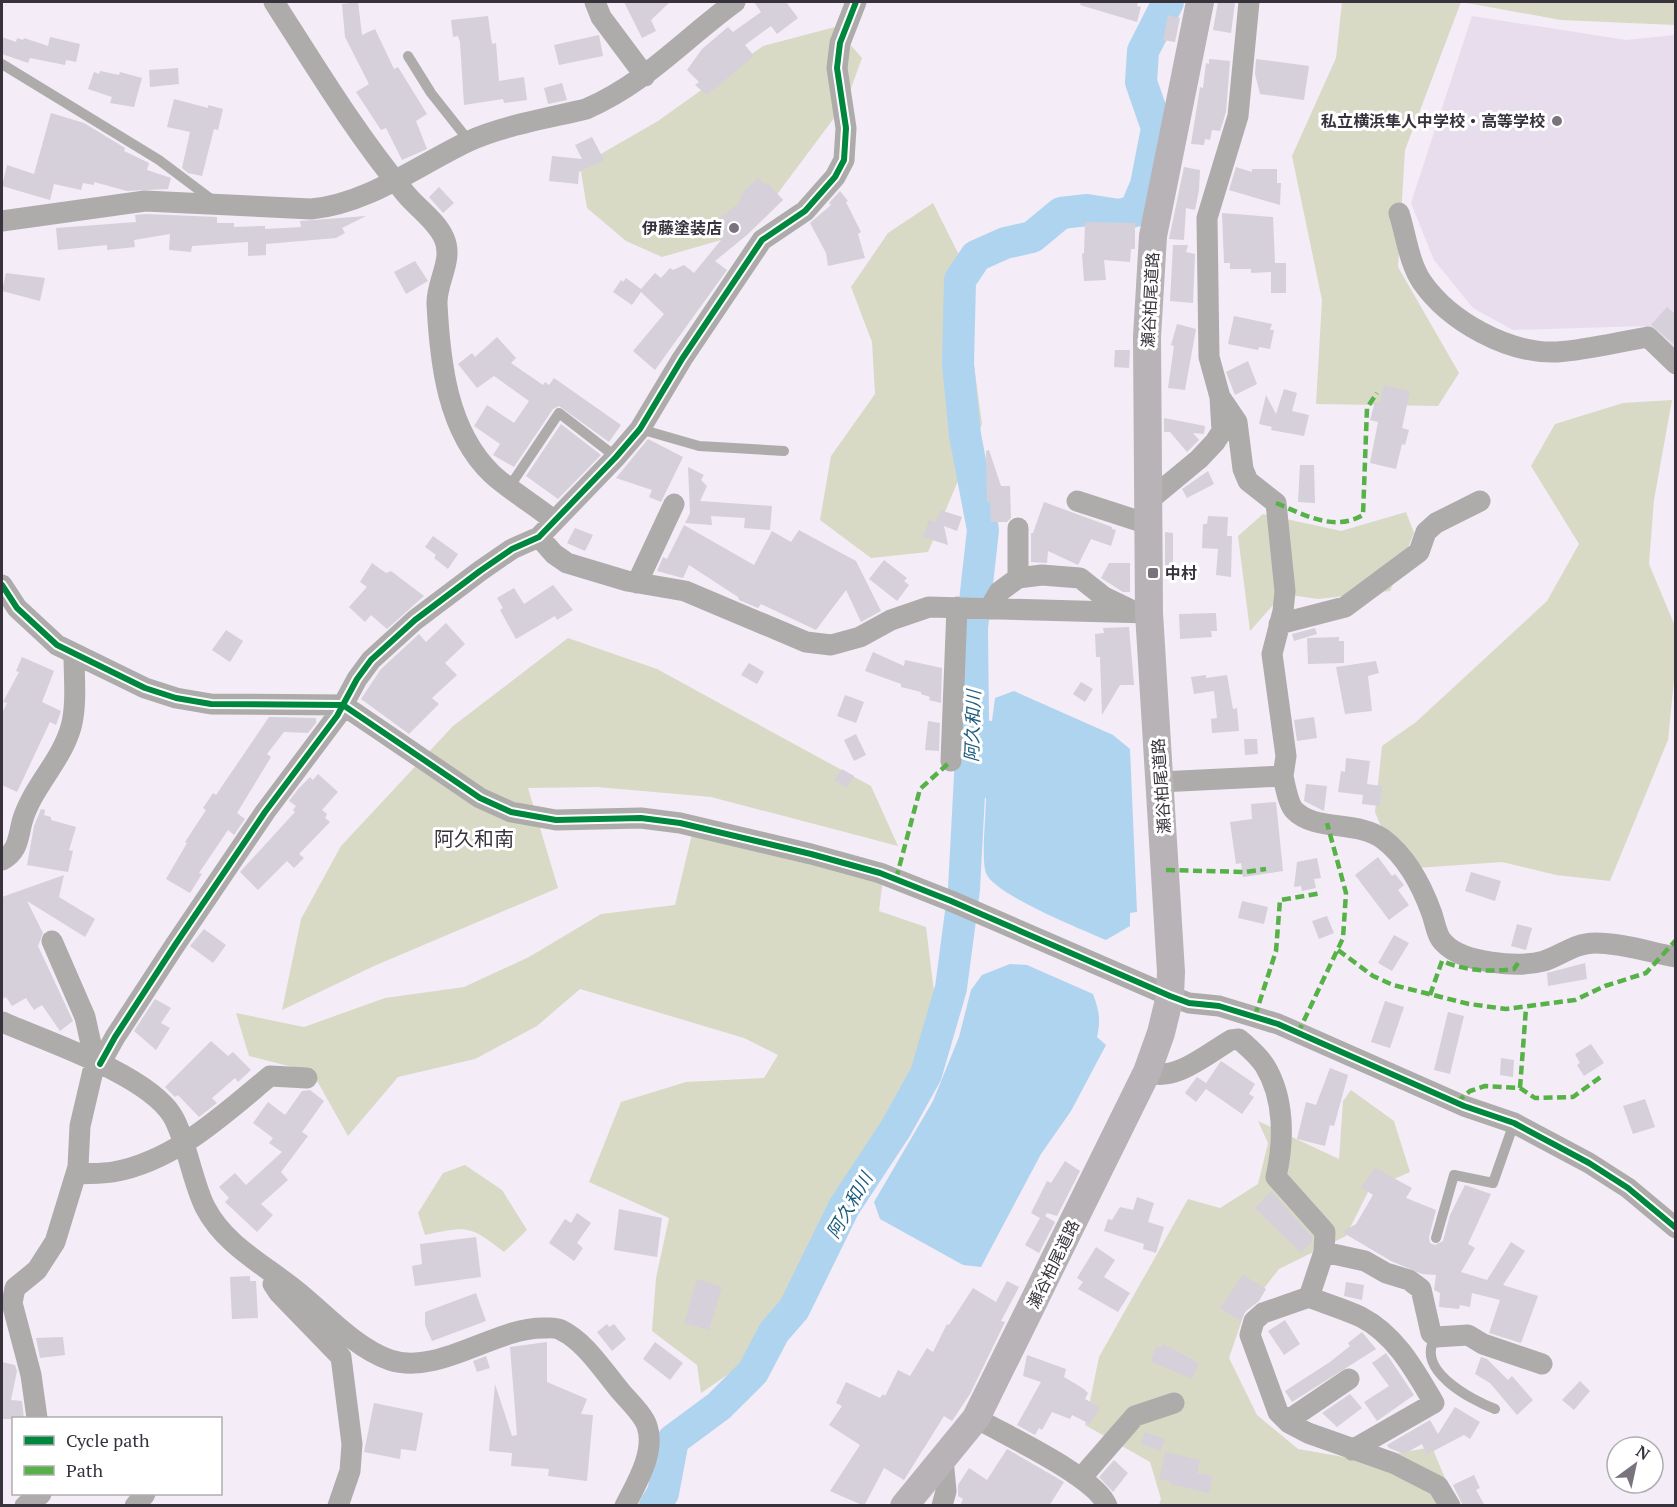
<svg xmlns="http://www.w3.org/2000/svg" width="1677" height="1507" viewBox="0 0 1677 1507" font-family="'PT Serif','Noto Sans JP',serif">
<rect width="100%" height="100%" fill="#f4ecf7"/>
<!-- education -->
<path fill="#e7dded" d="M1472,16L1626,40L1675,35V352L1644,326L1513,330L1473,308L1434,260L1411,203Z"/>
<!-- green -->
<path fill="#d8dac6" d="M1342,2H1675V25L1561,20L1461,2L1405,150L1398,267L1459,373L1438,406L1316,404L1322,300L1292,156L1336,58Z
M835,27L862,58L846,102L749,232L662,257L626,241L587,208L580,166L658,121L763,46Z
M933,203L959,255L982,424L928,552L871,558L820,520L831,456L875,394L872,342L851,287L888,233Z
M1672,400L1654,500L1649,564L1675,626V670L1668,740L1610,881L1556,875L1502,862L1417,868L1383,831L1375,812L1382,746L1416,722L1547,601L1579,544L1531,466L1555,424L1623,403Z
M1406,512L1414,533L1390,591L1318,599L1283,594L1250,631L1238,536L1263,514L1341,531Z
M568,638L657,669L871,786L898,846L711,797L597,787L528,788L558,888L374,966L282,1010L301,919L341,846L453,726Z
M692,834L883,879L879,911L926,927L934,992L918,1060L746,1362L701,1393L697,1365L652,1331L656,1278L669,1218L589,1182L621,1102L686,1082L764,1078L778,1055L744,1038L580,989L537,1026L475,1059L398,1077L348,1136L312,1072L249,1056L236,1013L304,1027L385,998L464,987L529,957L601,914L675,905Z
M1351,1090L1394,1121L1410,1172L1369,1190L1346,1236L1279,1269L1244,1314L1229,1358L1257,1415L1298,1449L1361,1460L1432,1447L1452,1495L1446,1505H1159L1161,1499L1150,1462L1085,1425L1099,1357L1188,1199L1220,1208L1258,1184L1268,1143L1258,1121L1339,1159L1343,1101Z
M465,1165L502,1190L527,1230L504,1252C469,1225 468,1226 425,1235L418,1213L443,1173Z"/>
<!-- water -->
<path fill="#afd4ef" d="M1014,691L1113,735L1130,749L1137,912L1130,913V926L1106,940C1083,930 993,894 986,873C981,859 986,815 986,798H970L973,719L992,721L995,698Z
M1010,964L1027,965L1093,994C1099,1010 1101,1020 1097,1037L1106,1045L1071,1111L1041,1154L981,1267L963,1265L880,1219L874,1202L933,1101L959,1037L971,990L982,975Z"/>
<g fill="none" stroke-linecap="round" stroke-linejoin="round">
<!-- river -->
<path stroke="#afd4ef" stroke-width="32" d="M655,1506L663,1493L673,1440L719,1406L753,1372L774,1332L794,1309L844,1207L896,1128L926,1074L951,988L964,889L973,719L972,628L983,530L965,435L958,364L960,280L976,256L1005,243L1032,237L1061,213L1087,210L1119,215L1135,211L1146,185L1157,128L1141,82L1143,51L1168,2"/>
</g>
<!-- building -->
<path fill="#d6d0db" d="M358,2L362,35L375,29L394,69L398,67L427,114L416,121L427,149L402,160L386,128L381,130L356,92L369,84L345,37L342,4Z
M624,2H670L651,20L656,31L642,38Z
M754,2H786L798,18L777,34L771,26L745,45L754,56L707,95L695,85L699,82L687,70L702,49L728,27L733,32L761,12Z
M1081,2H1138L1137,6L1141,7L1137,22L1080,5Z
M1218,2H1235L1231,33L1213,30Z
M1168,15L1180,18L1175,42L1163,40Z
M488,16L492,44L496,43L499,81L524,77L527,100L504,103L503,99L464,105L460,42L458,36L453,37L451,20Z
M599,35L603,56L559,65L554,45Z
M2,37L16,42L17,38L23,40L24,38L48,46L50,37L80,44L76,62L66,60L65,65L30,58L28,63L2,54Z
M1209,59L1230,61L1226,112L1220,131L1212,130L1210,140L1205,139L1204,145L1191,144L1200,87L1203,88L1206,63L1209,64Z
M1256,59L1309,66L1304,100L1260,94L1255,74Z
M178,68L179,84L150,87L149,70Z
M100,71L119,75L120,72L142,78L134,107L110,103L112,97L88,89L94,72L99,74Z
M562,83L567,100L548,104L544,88Z
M174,99L208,108V105L223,109L218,130L214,129L202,176L188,173L182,168L190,132L167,127Z
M51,113L84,123L125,148L124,151L149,163L147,170L171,178L168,189L127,191L94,182V185L83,183L81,190L54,184L50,200L2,186L7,165L34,174Z
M592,137L604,160L579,172L578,184L549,181L552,156L582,159L575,145Z
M1184,167L1200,170L1199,190L1195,210L1186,208L1184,240L1169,239Z
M1236,167L1252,172V169H1277V183H1281L1280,205L1229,190Z
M758,178L766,185L768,183L783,200L747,235L715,261L727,270L655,370L633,351L664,314L641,292L632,305L613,292L621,280L623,282L626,278L641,289L655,273L661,278L670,268L673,270L684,265L694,273L721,240L710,226L739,203L743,192Z
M439,187L454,203L443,213L429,197Z
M840,191L848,201L846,202L861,232L858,234L865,258L828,266L826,253L810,223L831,205L829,203Z
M1222,213L1273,217L1275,263H1286V293H1271V272L1251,273V269H1230V263H1224Z
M146,214L217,217V223H234V227L265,226V229L301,227L300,221L366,216L342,228L345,233L336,238L266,244V255L248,256V242L192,246L191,252L169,250L170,234L134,240L135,247L107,250V245L58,250L56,228L136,222L135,215Z
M1085,222L1135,223V249H1131L1130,262L1104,260L1106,280L1084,281L1082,254L1084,253Z
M1173,245H1188L1186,252L1195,254L1193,303L1170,301Z
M415,261L428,281L406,294L394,272Z
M6,273L45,278L40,301L2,291Z
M1667,307L1676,315V346L1651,325Z
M1234,316L1272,324L1270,330H1274L1270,349L1259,347L1258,350L1228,344Z
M1177,324L1196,329L1185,390L1168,388L1174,346L1171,345Z
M497,337L516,358L511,363L543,385L545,382L549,385L554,378L621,425L609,442L559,406L553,409L514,467L493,455L500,444L474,426L487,405L514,423L529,401L494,376L477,388L458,364L472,353L475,357Z
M1115,350H1130L1129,368L1114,367Z
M1248,361L1257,384L1235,395L1226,372Z
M1384,385L1410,391L1402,428L1409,430L1405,445L1402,444L1396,469L1370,463L1378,422L1370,420L1375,402L1380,403Z
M1284,389L1297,393L1292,411L1309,415L1304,436L1271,430L1272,427L1259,424L1266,395L1276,414Z
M1164,418L1205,426L1204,434L1193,433L1199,440L1187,452L1170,432H1164Z
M561,424L601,455L558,499L526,476Z
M648,439L683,457L661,502L649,497L652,490L616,478Z
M989,450L1001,486H1010L1011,518L1007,522H991L990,502H987L986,451Z
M1300,465H1314L1315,503L1298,502Z
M688,467L704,475L701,480L707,486L700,501L772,506L770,530L744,528L745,518L711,516L712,525L685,523L690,513Z
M1208,471L1214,484L1187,498L1182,489Z
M1044,502L1112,527V529L1116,530L1111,546L1091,539L1078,565L1048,551L1047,563L1031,562V533H1033Z
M940,510L962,517L957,531L944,526L948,545L923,537L929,520L936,522Z
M1208,516L1228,517L1227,536H1232L1231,577L1216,575L1218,549L1202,548L1203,524H1207Z
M684,525L754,565L772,531L791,542L799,530L856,561L881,611L861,622L846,590L816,630L761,604L758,608L739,600L738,597L689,565L683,578L657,571L663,557L667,559Z
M575,528L593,535L585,551L567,543Z
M1165,532L1173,533V576H1165Z
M433,536L458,554L448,569L434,558L436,555L425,547Z
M884,560L907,578L904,581L909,585L897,601L869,579Z
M372,563L386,573L391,571L424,596L387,629L371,615L365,622L349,607L367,587L360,582Z
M1109,563H1130V592H1123L1101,578Z
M553,585L573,610L557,620L555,616L516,639L500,610L503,608L497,598L514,588L524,604Z
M1216,613L1217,631H1211L1212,637L1180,639L1179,614Z
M446,623L465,644L445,663L457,675L432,698L439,704L409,734L361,699L381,669L419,634L426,642Z
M1129,627L1134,685H1120L1102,715L1100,657H1096L1095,634L1104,633L1103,628Z
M1315,628L1317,634L1294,641L1292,634Z
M226,630L243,641L230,662L212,650Z
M1339,637V641H1344V663L1308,664L1307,638Z
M873,652L904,666L905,660L942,668L941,703L929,700L930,697L921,694V692L901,687V684L865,671Z
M22,657L54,671L42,702L61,711L56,725L50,722L17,792L2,785V713L7,703L3,702L19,672L16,671Z
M1376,661L1379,673L1368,676L1372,711L1345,714L1336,667Z
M749,663L764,672L757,684L741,675Z
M1206,675V678L1227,675L1233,709L1237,708L1239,731L1212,733L1211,719L1217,718L1214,691L1194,694L1191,677Z
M1081,682L1093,689L1085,702L1073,694Z
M845,695L864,702L856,723L837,716Z
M269,717L316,718V723L308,733L284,732L267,754L271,757L237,813L245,819L234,835L228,830L199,873L202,874L190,893L166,879L187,843L185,842L206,810L203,808L213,793L216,795Z
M1314,717L1317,738L1297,741L1294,720Z
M928,721L940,723L939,751L925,750Z
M856,734L866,755L854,761L844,740Z
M1244,739H1257L1258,754L1245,755Z
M1346,758L1370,761L1367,784L1382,786L1380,806L1362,804L1363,795L1338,792L1341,771L1345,772Z
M842,769L854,776L847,788L834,780Z
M318,774L338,792L322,810L327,814L325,818L330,822L299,854L304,858L294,868L287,861L258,890L240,872L295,812L293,810L296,806L289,801L299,788L310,777L313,780Z
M1306,784L1327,786L1324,811L1304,801Z
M1276,802L1283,871L1243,877L1241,863L1236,864L1230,822L1252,819L1251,804Z
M41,809L45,810L44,815L51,817V820L76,827L69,850L73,851L68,872L27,865L34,826Z
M1378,857L1392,876L1395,874L1404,885L1398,890L1409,905L1389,920L1355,875Z
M1317,858L1321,878L1314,879L1316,888L1302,891L1301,886L1294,887L1297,862Z
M1471,872L1501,881L1495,901L1465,891Z
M64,875L59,897L95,919L85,937L27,901L43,933L38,946L73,1021L60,1031L42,1005L34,1010L26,998L12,1006L6,997L2,999V897Z
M1242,901L1268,907L1264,924L1238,918Z
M1327,916L1334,933L1319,939L1312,921Z
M1517,924L1532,928L1526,950L1511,946Z
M204,929L226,945L213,963L190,946Z
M1394,935L1409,943L1392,971L1378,963Z
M1585,963L1587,979L1548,986L1547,973Z
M155,999L171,1008L161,1023L170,1028L156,1050L134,1031Z
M1385,1001L1404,1007L1390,1048L1371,1042Z
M1448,1012L1464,1016L1450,1074L1434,1070Z
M211,1041L228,1056L233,1052L251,1070L238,1082L235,1078L212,1098L217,1103L199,1117L178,1095L175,1097L165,1087Z
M1591,1044L1604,1063L1584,1076L1577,1065L1580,1063L1575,1054Z
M1501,1058L1514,1060L1513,1077L1500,1075Z
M1221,1061L1255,1084L1249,1094L1254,1097L1242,1114L1206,1089L1196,1102L1185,1093L1197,1077L1206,1083Z
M1330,1068L1348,1075L1334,1126L1330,1125L1325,1146L1297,1139L1306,1102L1316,1105Z
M310,1090L324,1101L302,1132L308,1136L281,1172L288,1180L261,1204L273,1215L257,1232L225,1202L229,1198L219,1187L235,1173L246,1185L282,1152L269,1143L273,1138L253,1123L268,1102L285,1115L302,1091Z
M1645,1099L1655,1127L1633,1134L1623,1106Z
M1065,1161L1080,1171L1057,1216L1047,1213L1045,1216L1055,1222L1039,1253L1025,1245L1040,1218L1031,1213L1047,1181L1051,1183Z
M1375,1168L1412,1188L1406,1198L1436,1210L1429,1237L1430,1243L1435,1245L1443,1241L1450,1215L1465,1185L1491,1194L1468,1244L1475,1248L1461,1272L1487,1280L1511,1242L1525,1251L1503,1285L1538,1296L1521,1343L1489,1333L1500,1300L1472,1293L1470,1307L1460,1305L1459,1309L1439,1307L1440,1293L1434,1290L1436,1275L1422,1274L1391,1261L1342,1232L1356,1224L1373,1195L1361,1187Z
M1271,1191L1312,1237V1242L1301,1253L1255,1208Z
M1137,1197L1154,1203L1148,1222L1164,1227L1156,1253L1143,1249L1144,1244L1104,1231L1108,1219L1112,1220L1120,1207L1133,1210Z
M619,1209L662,1218L657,1257L614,1250Z
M577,1213L591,1223L577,1243L583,1248L574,1261L549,1243L565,1219L571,1223Z
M476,1237L481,1277L415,1286L412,1266L422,1264L420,1244Z
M1096,1247L1115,1260L1104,1277L1130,1293L1118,1312L1078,1289L1083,1282L1077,1278Z
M1243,1275L1266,1289L1259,1301L1245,1312L1241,1321L1220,1308Z
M250,1276V1281H256L258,1318L232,1319L230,1277Z
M697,1279L722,1287L709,1330L684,1323Z
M1007,1281L1019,1287L1001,1321L1005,1322L970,1394L952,1421L944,1416L904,1480L884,1468L864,1506L830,1491L860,1445L829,1425L842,1406L836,1403L846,1382L880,1398L883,1394L885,1396L898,1370L910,1376L927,1348L933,1352L947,1324L949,1325L973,1288L996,1302Z
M1346,1282L1364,1285L1362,1300L1344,1296Z
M476,1293L486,1321L432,1341L425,1325V1312Z
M1285,1320L1300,1344L1284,1355L1268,1331Z
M607,1324L609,1327L614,1324L626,1339L612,1351L597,1332Z
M1362,1332L1376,1349L1292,1402L1285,1391L1330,1362L1350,1346L1348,1343Z
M63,1337L65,1355L40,1358L36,1338Z
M547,1342V1382L587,1399L581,1414L593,1415L587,1481L548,1476L549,1469L511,1466L512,1453L489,1451L495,1384L512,1436L517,1435L510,1347Z
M655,1342L683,1363L670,1380L643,1359Z
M1163,1344L1199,1363L1192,1379L1150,1361L1157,1346L1161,1348Z
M1386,1353L1414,1395L1377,1421L1364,1402L1389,1386L1372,1363Z
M1027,1355L1066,1369L1064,1377L1084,1389L1088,1393L1085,1399L1100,1407L1090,1424L1072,1415L1070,1419L1052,1412L1042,1430L1039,1428L1035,1435L1017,1425L1041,1382L1023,1376Z
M486,1356L490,1368L477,1372L473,1361Z
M1481,1357L1487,1359L1508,1380L1512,1376L1533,1400L1517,1415L1490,1383L1475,1374Z
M2,1362L15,1365L17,1371L11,1400L22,1401L24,1419H2Z
M1580,1381L1590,1391L1574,1410L1562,1400Z
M1350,1394L1362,1408L1337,1427L1322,1413Z
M374,1403L423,1413L416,1451L401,1449L400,1459L364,1452Z
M1455,1407L1480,1422L1470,1439L1464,1435L1424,1456L1426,1453L1422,1444L1404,1454L1389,1448L1387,1445L1430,1420L1438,1434Z
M1145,1432L1165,1439L1161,1451L1141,1444Z
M1007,1449L1064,1482L1049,1506H960L963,1499L958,1496V1485L969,1468L987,1480Z
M1165,1452L1200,1460L1197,1473L1212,1476L1209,1493L1170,1484V1481L1159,1479Z
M1114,1460L1128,1473L1113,1492L1099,1477Z
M1474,1475L1480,1488L1476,1490L1485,1506H1463L1453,1485Z"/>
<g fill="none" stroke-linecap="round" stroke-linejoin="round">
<!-- service -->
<path stroke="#aeabab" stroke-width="10" d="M408,56L431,93L469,141
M2,64L159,160L215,202
M640,429L699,446L784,451
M510,486L559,413L616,457
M1436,1238L1454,1175L1493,1183L1514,1123
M1436,1337C1413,1369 1471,1400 1495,1409"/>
<!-- minor -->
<path stroke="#aeabab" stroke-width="21" d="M274,2C315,66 356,134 405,193C417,208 436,220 444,238C454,260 436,282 437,304C440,362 447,431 492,474C509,490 534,504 553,520
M595,2L601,17L645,76
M1399,213C1406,235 1409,263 1422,282C1449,321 1508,354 1557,352C1587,350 1618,342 1648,337L1676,364
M2,221L145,201L311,209C367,204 417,166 467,142C501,126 549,118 586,109C646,83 684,39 735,2
M1220,397L1237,422L1243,469L1248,481L1276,503L1285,591L1283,611L1272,654L1286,756L1283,776
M1077,501L1148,524
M1147,502L1199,459L1215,442L1222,431L1220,397L1209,357L1207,218L1238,116L1249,2
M539,537L554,554L567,563L627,581L685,591L806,642L831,645L860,637L891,620L929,607L1149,613
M1018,578V528
M637,583L674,504
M2,585L17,608L57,645L145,688L176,698L211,704L343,705L480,798L511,812L556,820L641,818L680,823L811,854L880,873L951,901L1170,996L1189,1003L1219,1006L1278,1024L1464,1106L1514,1123L1589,1163L1628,1188L1676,1228
M989,609L999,592L1018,578L1042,575L1080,578L1104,597L1129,609
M1279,624L1345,607L1419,552L1426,532L1436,523L1480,501
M951,761L957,607
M1160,782L1283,776C1285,785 1288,803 1294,810C1315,832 1357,820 1383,839C1408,858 1422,886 1432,914C1435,923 1437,937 1444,943C1462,963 1519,968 1544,961C1562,955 1575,943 1595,943C1621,943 1649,952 1676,957
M2,860C18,852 18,838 22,822C32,787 61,762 71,727C77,705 74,677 74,654
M2,1022C46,1041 146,1074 172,1115C186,1138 192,1181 205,1207C224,1244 261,1263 293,1288C323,1311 353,1347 390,1360C438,1376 494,1328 543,1328C549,1328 556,1327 561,1330C586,1342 604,1372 622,1393C630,1402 644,1416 647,1426C656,1452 636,1484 625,1506
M100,1064L115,1037L175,945L265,812L337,716L357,679L371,660L415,620L480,571L512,549L539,537L616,457L640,429L682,359L762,240L805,211L835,177L844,160L846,128L837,68L840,43L856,2
M1147,1072C1174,1083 1207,1054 1231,1040L1239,1039C1248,1047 1259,1056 1265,1066C1285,1099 1284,1142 1276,1177L1325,1232L1324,1252L1309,1297L1263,1313L1254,1321L1250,1335L1278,1412L1289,1423L1308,1433L1393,1463L1438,1486L1450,1506
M76,1174C88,1173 101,1174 113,1172C175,1161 224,1114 270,1076L307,1078
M1324,1252L1365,1261L1386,1273L1409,1280L1421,1289L1431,1333L1436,1337L1468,1335L1483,1344L1542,1364
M273,1284L279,1293L341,1357L352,1444L350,1471L338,1506
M1309,1297C1326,1304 1344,1309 1361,1317C1396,1335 1415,1371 1434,1403L1352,1450
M37,1418L31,1375L12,1303L15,1288L37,1270L55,1242L78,1167L80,1126L95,1062L85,1017L52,941
M976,1418C1005,1435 1097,1477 1107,1506
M1287,1421L1349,1379
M1081,1478L1135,1416L1174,1403
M25,1506L41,1494
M135,1506L145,1494
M942,1506L946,1491L943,1459"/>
<!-- secondary -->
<path stroke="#b8b3b6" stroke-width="28" d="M904,1506L976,1418L1147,1072L1161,1033L1170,996L1171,972L1149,613L1147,337L1153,236L1200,2"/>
<!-- quiet -->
<path stroke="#56b246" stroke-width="4.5" stroke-dasharray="9 4.5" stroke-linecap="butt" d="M1276,503C1305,515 1334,532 1363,515L1367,408L1377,393
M1166,870L1245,872L1266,869
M896,879L920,789L951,761
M1338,950L1373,976L1393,985L1469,1004L1506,1009L1575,1000L1605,986L1646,973L1676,940
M1430,995L1442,961C1466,971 1489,972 1514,969L1518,963
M1255,1016L1276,951L1280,900L1322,893
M1298,1033L1343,938L1346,893L1327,823
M1520,1088L1526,1008
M1457,1102L1470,1091L1485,1086L1520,1088L1535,1098L1573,1097L1602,1076"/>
<defs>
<path id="cycleway" d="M2,585L17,608L57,645L145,688L176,698L211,704L343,705L480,798L511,812L556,820L641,818L680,823L811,854L880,873L951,901L1170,996L1189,1003L1219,1006L1278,1024L1464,1106L1514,1123L1589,1163L1628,1188L1676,1228
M100,1064L115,1037L175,945L265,812L337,716L357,679L371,660L415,620L480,571L512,549L539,537L616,457L640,429L682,359L762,240L805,211L835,177L844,160L846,128L837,68L840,43L856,2"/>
</defs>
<!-- cycleway casing -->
<use href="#cycleway" stroke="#fff" stroke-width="10"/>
<!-- cycleway -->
<use href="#cycleway" stroke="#00873e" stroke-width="6"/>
</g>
<!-- markers -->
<g fill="#7a737d" stroke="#fff" stroke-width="2">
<circle cx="1557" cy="121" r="6"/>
<circle cx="734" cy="228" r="6"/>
<rect x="1147" y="567" width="12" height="12" rx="3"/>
</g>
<g text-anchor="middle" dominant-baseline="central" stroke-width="6" stroke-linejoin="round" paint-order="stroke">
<!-- poi labels -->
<g font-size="16" font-weight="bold" fill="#38323c" stroke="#fff" text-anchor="end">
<text x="1545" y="121">私立横浜隼人中学校・高等学校</text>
<text x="722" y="228">伊藤塗装店</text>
<text x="1165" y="573" text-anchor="start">中村</text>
</g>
<!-- street labels -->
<g font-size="16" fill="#38323c" stroke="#fff">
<text transform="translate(1150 300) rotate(-87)">瀬谷柏尾道路</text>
<text transform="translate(1161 786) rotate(-94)">瀬谷柏尾道路</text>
<text transform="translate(1053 1264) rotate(-64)">瀬谷柏尾道路</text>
</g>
<!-- water labels -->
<g font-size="18" font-style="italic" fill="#1e5d7f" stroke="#fff">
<text transform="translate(972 726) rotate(-88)">阿久和川</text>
<text transform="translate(849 1205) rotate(-60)">阿久和川</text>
</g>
<!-- quarter labels -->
<g font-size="20" fill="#38323c" stroke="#fff">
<text x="474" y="838">阿久和南</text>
</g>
</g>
<!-- border -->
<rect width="1677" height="1507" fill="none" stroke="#38323c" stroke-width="6"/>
<!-- legend -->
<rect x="12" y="1417" width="210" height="78" fill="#ffffff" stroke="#afadb1" stroke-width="1.5"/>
<rect x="24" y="1436" width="30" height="9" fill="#00873e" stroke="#afadb1" stroke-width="1.5"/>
<text x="66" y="1447" font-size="18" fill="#38323c">Cycle path</text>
<rect x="24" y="1466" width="30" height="9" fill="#56b246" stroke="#afadb1" stroke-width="1.5"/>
<text x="66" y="1477" font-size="18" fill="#38323c">Path</text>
<!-- north arrow -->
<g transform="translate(1635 1465) rotate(33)"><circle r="28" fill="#ffffff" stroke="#afadb1" stroke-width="1.5"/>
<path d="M0-4.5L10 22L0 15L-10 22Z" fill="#7a737d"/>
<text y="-9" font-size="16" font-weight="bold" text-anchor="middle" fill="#38323c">N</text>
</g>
</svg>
